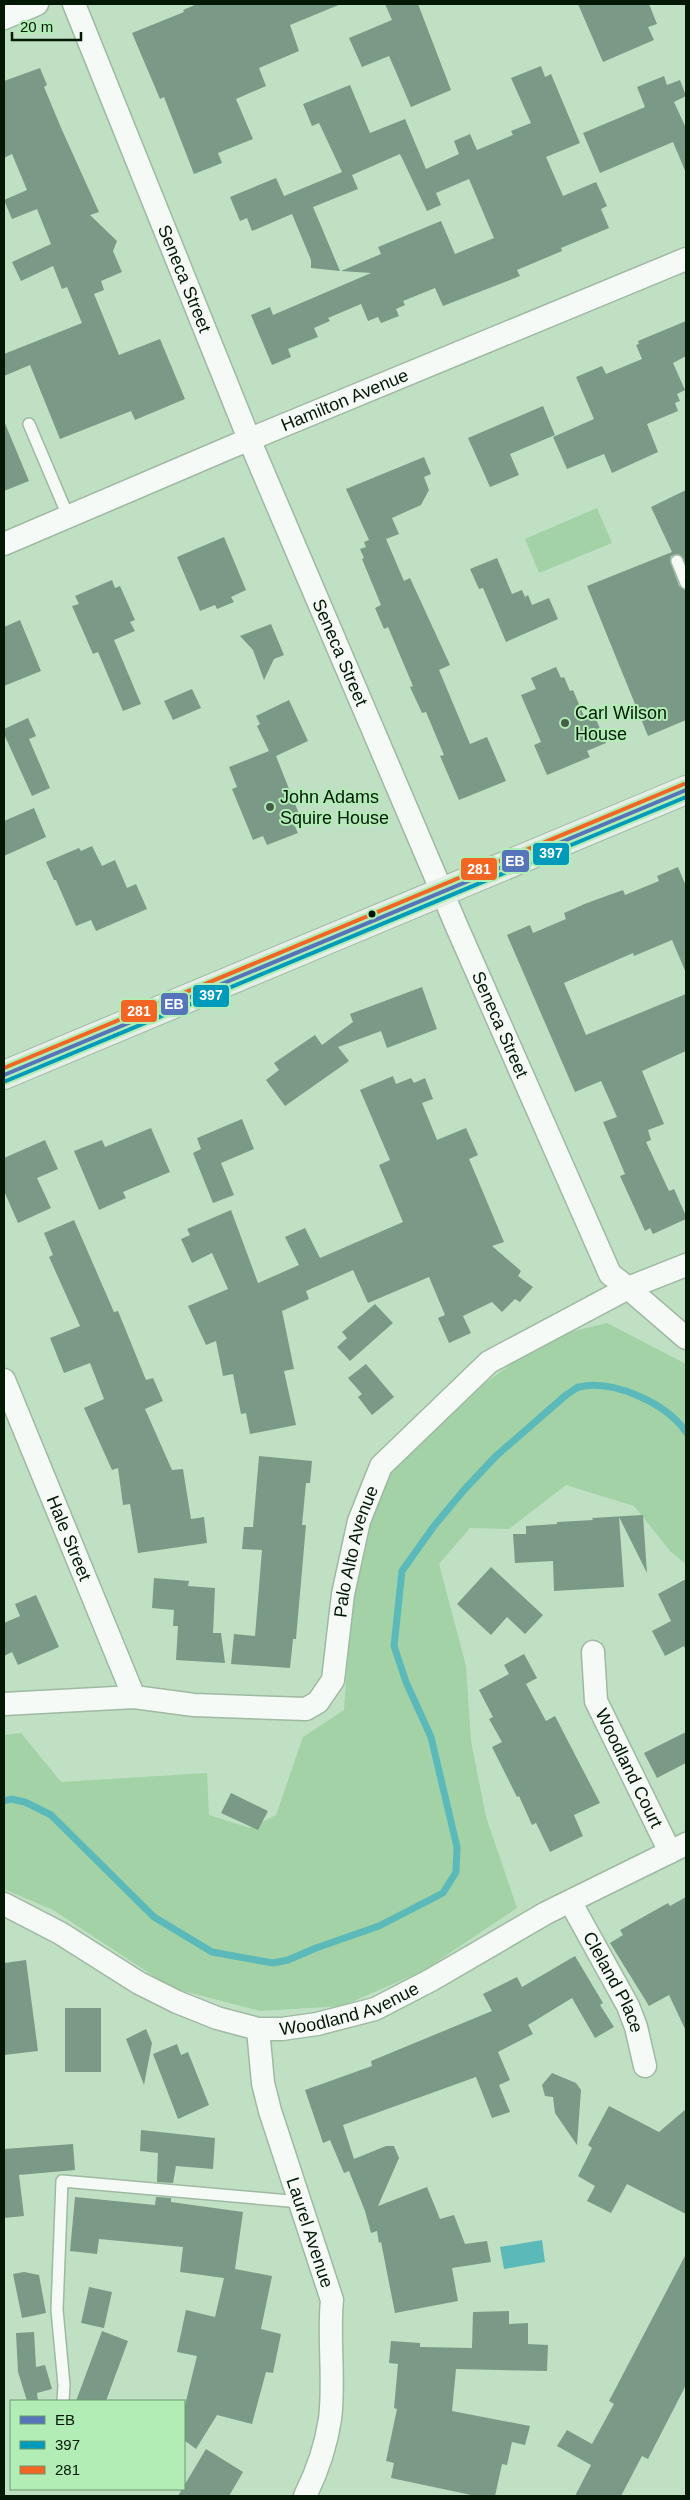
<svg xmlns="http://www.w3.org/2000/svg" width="690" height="2500" viewBox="0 0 690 2500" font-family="Arial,sans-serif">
<rect width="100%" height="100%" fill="#bfe0c2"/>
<!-- green -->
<path fill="#a2d2a6" d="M597,508L612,543L539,573L525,539Z
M607,1323L686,1364V1564L671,1552L634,1506L566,1485L509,1529L470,1528L439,1564L466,1666L471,1741L486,1817L517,1908L423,1971L342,2006L260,2011L172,1988L53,1910L4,1889V1735L21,1733L61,1782L207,1773L209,1815L250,1828L276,1815L303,1737L344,1710L350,1622L363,1548L389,1470L468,1395L513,1363L570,1332Z"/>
<!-- water -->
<path fill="#5cb9ba" d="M542,2240L545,2262L504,2269L500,2247Z"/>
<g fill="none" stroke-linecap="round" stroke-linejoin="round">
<!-- stream -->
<path stroke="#5cb9ba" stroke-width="7" d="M4,1801L11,1799L25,1802L51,1815L154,1917L212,1952L273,1963L288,1960L316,1948L379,1926L443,1893L456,1872L457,1847L431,1737L406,1682L394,1646L402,1571L434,1526L464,1490L496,1456L566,1395C570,1393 575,1388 579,1387C614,1379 667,1404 686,1432"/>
</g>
<!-- building -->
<path fill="#7a9a87" d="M197,4H341L290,25L299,51L259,68L266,86L236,99L253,139L218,153L222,163L194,174L164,97L160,99L132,33L184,12L183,10Z
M385,4H418L451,90L411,107L389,56L362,67L349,38L392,20Z
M578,4H649L657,24L648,27L654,40L603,62Z
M541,66L545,77L551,74L580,143L546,157L563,196L596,182L607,206L601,209L609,228L561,248L562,251L517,270L520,276L443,306L435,288L403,301L405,305L396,309L399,316L381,323L378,317L368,321L361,304L328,318L330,321L314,328L318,337L288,349L291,357L272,365L251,315L270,307L273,315L371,273L341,271L381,254L378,247L441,221L455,254L494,238L469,179L436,193L441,205L427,211L400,154L352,175L358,189L313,207L340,271L311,268V260L292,214L252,231L247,218L240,221L230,197L276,178L284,196L342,172L319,123L312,126L303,104L350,85L370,133L405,119L426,169L459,154L454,141L470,134L477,150L513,135L511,131L531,123L511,78Z
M40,68L47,85L44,87L62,130L99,212L90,215L117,241L113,251L122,272L101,281L104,290L94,294L119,355L160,339L185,399L135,420L131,411L60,439L30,365L4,376V354L82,323L67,287L62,289L53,266L21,281L12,262L51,244L37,209L12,219L4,200L27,190L12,154L4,158V81Z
M664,76L667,85L680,80L686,96L674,102L686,128V173L673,142L600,173L583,133L645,107L637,87Z
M686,321V356L673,363L685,390L677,394L680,401L675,403L678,411L647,424L658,452L612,473L604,454L567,469L553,437L594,419L576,377L602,366L606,374L642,359L636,345L639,344L638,341Z
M543,406L555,435L510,454L519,475L490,487L468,438Z
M4,421L29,481L4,491Z
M424,457L431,474L424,477L429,490L421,505L392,518L399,534L386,539L404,581L410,578L450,665L439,670L470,744L487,737L506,781L459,800L440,756L444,755L426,712L422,713L410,687L413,686L388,627L384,629L375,608L381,605L362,559L364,558L360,549L366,547L364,542L369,540L346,489Z
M686,490V564L678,554L671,556L670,560L679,586L686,590V720L648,736L587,586L672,552L651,507Z
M224,537L246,590L231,597L234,602L217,609L215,605L200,611L177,557Z
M497,558L512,594L522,590L525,597L528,595L532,605L549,598L558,619L506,642L483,588L479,589L470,569Z
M112,580L115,588L120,586L135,620L130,622L135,631L114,640L141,704L123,711L98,652L93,654L72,606L79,604L75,596Z
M20,620L41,671L4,686V627Z
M271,624L284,655L274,659L264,680L253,650L240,636Z
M556,667L561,678L564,677L570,691L573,690L584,716L593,712L606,743L587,751L590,757L547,775L534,745L541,742L521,695L536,689L531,678Z
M192,689L201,708L173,720L164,701Z
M289,700L308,741L276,756L301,819L293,822L298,833L267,845L263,836L253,840L232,789L237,787L229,767L269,751L257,726L260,724L256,716Z
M28,718L36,736L29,739L50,788L32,796L4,734V729Z
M34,808L46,837L4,856V821Z
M92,846L102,866L115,860L127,888L136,884L147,909L96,931L91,920L76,926L56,880H54L46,862L79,848L81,851Z
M678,867L686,886V973L672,940L634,956L633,953L564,983L586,1035L686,994V1051L642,1071L664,1124L648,1130L651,1140L646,1142L669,1191L674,1189L686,1216V1219L653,1234L650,1228L645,1231L620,1176L625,1174L603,1122L617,1117L601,1081L575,1092L507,935L530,925L533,933L566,919L564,913L587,903L623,890L625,895L659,881L657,876Z
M422,987L437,1029L387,1048L381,1031L338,1047L349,1061L285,1106L266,1080L279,1070L274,1063L315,1035L322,1045L353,1022L350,1014Z
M393,1076L396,1084L411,1078L414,1083L425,1078L433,1099L422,1103L437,1140L466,1128L478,1155L469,1159L504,1242L492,1246L521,1271L518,1276L533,1287L520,1302L515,1299L502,1312L492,1302L463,1316L471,1333L449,1343L438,1318L445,1315L429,1277L368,1303L353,1270L306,1291L309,1299L282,1311L294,1369L284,1371L296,1425L250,1434L246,1413L241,1414L233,1374L223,1376L216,1341L206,1345L188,1306L228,1289L212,1253L192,1263L181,1239L190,1235L187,1229L231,1210L258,1283L299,1265L285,1237L305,1228L320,1258L403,1222L379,1165L390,1160L360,1090Z
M242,1119L254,1149L221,1163L234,1195L213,1203L193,1153L201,1149L197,1138Z
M151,1128L170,1172L123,1192L126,1198L99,1210L74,1151L102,1140L105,1147Z
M45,1140L58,1169L37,1178L51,1208L18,1223L4,1191V1158Z
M74,1220L114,1312L118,1311L146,1380L153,1378L163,1401L145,1409L172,1470L183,1469L191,1519L204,1517L207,1543L138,1553L130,1504L123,1505L118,1468L112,1470L84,1408L104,1399L90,1363L64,1373L50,1338L80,1326L49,1257L53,1255L44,1233Z
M375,1304L393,1323L350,1361L337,1347L347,1338L342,1332Z
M366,1364L394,1397L372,1415L358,1397L362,1394L348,1378Z
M259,1456L312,1461L310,1483H306L302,1525H306L296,1639H293L290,1668L231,1664L234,1634L255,1636L262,1550L242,1549L244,1527H253Z
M643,1515L647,1573L619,1517L624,1587L554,1591L553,1561L515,1563L513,1534H526V1526L557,1524V1522L593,1520L592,1518Z
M491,1567L543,1615L525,1634L507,1617L491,1635L457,1604Z
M154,1578L189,1581L188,1586L215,1588L213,1633H221L225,1663L176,1660L178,1626H173L174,1610L152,1608Z
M686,1579V1651L684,1646L665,1656L652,1631L671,1621L658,1594Z
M36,1595L59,1647L18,1665L12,1652L4,1656V1623L20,1616L15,1604Z
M524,1654L537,1678L526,1684L546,1721L555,1716L600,1803L574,1815L583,1836L550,1852L536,1823L532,1825L519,1796L517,1797L492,1747L502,1742L489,1719L493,1717L479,1690L509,1674L504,1665Z
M686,1732V1763L657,1778L644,1753Z
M231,1793L268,1811L258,1830L221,1813Z
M686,1897V2031L669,1995L649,2006L610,1943L623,1935L620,1930L668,1903L670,1906Z
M575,1956L603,2003L600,2005L614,2027L595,2038L572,1998L528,2025L533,2034L498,2052L510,2080L499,2085L510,2112L492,2118L476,2077L343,2125L354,2159L386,2146H394L399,2158L378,2206L427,2187L440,2219L454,2215L465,2244L487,2241L491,2262L452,2268L458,2301L395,2313L381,2242L379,2243L377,2231L371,2233L365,2211L349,2171L344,2173L330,2140L323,2143L305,2090L372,2066L371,2061L492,2011L483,1994L517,1977L522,1987Z
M26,1960L38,2051L4,2055V1963Z
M65,2008H101V2072H65Z
M146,2029L152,2043L144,2085L126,2039Z
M177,2044L181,2055L188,2052L209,2105L178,2119L153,2054Z
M552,2073L576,2083L581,2090L577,2145L555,2113L553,2097L545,2096L542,2085Z
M609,2106L659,2132L686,2109V2214L627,2184L611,2213L587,2201L595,2186L578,2176L592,2148L588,2145Z
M141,2130L215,2138L213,2169L176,2166L173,2183L157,2182L158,2153L140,2151Z
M73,2144L75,2170L19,2175L24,2216L4,2218V2149Z
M75,2197L155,2205L156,2197L171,2198V2202L243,2212L235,2269L272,2276L261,2329L281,2334L273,2373L266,2372L252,2424L217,2415L196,2449L184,2440V2409L197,2356L177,2352L186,2310L215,2317L224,2278L180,2272L183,2247L99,2239L97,2254L70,2251Z
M686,2254V2385L648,2459L642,2456L621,2496H575L591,2465L557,2446L567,2430L592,2444L614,2404L609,2401Z
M24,2272L39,2275L46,2313L22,2318L13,2274Z
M89,2287L112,2292L104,2328L81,2323Z
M509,2311V2324L528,2323V2344L548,2345L547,2371L456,2369L452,2411L530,2426L525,2445L512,2442L507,2465L502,2464L495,2496H476L391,2478L394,2463L386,2461L397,2409L394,2408L398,2364L389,2363L391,2341L420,2343V2347L472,2348L473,2312Z
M102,2331L128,2341L106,2401H76Z
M34,2332L36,2367L45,2365L52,2389L37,2393L38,2401H27L18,2372L16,2333Z
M206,2449L243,2472L229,2496H178Z"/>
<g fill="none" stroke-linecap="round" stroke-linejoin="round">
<defs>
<path id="lane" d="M29,424L68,516
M677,561L686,583
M63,2401L64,2385L57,2310L62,2181L301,2202"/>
<g id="street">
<path id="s1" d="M74,4L249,439L457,927L610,1274L628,1288L686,1265"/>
<path d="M4,18L37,4"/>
<path id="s2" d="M4,544L231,447L686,259"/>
<path id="s3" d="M4,1380L134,1697"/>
<path id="s4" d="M593,1652L596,1701L670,1852"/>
<path id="s5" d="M4,1704L134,1697L194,1705L306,1709L318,1702L333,1680L343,1594L359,1521L381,1466L489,1362L628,1288L686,1338"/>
<path id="s6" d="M571,1903L628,2006L636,2027L645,2066"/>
<path id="s7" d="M4,1904L60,1933L139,1983L177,2002L217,2018L258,2029H282L317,2024L375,2009L431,1980L546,1913L686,1844"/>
<path id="s8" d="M258,2029L263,2083L270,2111L332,2300C328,2339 335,2380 330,2419C326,2446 317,2472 305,2496"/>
</g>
<path id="secondary" d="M4,1075L686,790"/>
</defs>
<!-- lane casing -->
<use href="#lane" stroke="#9fb9a2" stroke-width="14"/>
<!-- street casing -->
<use href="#street" stroke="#9fb9a2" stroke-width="25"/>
<!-- secondary casing -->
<use href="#secondary" stroke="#9fb9a2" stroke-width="30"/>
<!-- lane -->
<use href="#lane" stroke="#f5faf6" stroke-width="11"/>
<!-- street -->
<use href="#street" stroke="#f5faf6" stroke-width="22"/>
<!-- secondary -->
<use href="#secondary" stroke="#e6eee7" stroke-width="28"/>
<defs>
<path id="bus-1" d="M4,1075L686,790"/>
<path id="bus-2" d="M6,1081L686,797"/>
<path id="bus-3" d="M4,1068L684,784"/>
</defs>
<!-- bus-1 casing -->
<use href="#bus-1" stroke="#b2edb6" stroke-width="8"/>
<!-- bus-2 casing -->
<use href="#bus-2" stroke="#b2edb6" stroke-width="8"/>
<!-- bus-3 casing -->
<use href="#bus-3" stroke="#b2edb6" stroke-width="8"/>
<!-- bus-1 -->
<use href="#bus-1" stroke="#5674b9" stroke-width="4"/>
<!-- bus-2 -->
<use href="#bus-2" stroke="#009aba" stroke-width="4"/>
<!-- bus-3 -->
<use href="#bus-3" stroke="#f26522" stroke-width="4"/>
</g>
<!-- markers -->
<g fill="#455e47" stroke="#b2edb6" stroke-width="2">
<circle cx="565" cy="723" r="5"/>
<circle cx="270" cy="807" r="5"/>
</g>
<circle fill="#031805" stroke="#b2edb6" stroke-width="2" cx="372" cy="914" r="4.5"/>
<g text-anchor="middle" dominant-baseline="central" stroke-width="4" stroke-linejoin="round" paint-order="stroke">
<!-- street labels -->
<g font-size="18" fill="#031805" stroke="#b2edb6">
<text stroke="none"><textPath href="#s1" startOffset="296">Seneca Street</textPath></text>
<text stroke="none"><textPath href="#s2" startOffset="370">Hamilton Avenue</textPath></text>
<text stroke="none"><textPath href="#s1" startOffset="701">Seneca Street</textPath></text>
<text stroke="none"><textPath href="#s1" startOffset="1106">Seneca Street</textPath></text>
<text stroke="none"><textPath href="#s3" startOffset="171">Hale Street</textPath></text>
<text stroke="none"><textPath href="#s5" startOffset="474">Palo Alto Avenue</textPath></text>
<text stroke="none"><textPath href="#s4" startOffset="124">Woodland Court</textPath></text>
<text stroke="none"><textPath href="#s6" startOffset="90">Cleland Place</textPath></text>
<text stroke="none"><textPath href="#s7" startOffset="379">Woodland Avenue</textPath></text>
<text stroke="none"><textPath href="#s8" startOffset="211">Laurel Avenue</textPath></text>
</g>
<!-- poi labels -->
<g font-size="18" fill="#031805" stroke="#b2edb6" text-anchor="start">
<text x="575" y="713">Carl Wilson<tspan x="575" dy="21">House</tspan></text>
<text x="280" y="797">John Adams<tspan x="280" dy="21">Squire House</tspan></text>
</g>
</g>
<g stroke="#b2edb6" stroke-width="2">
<rect x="532" y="842" width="38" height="24" rx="5" fill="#009aba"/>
<rect x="501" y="849" width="29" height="24" rx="5" fill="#5674b9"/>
<rect x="460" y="857" width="38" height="24" rx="5" fill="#f26522"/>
<rect x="192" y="984" width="38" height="24" rx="5" fill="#009aba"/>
<rect x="160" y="992" width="29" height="24" rx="5" fill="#5674b9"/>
<rect x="120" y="999" width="38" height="24" rx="5" fill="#f26522"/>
</g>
<g font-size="14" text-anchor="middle" font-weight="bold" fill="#fff">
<text x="551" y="858">397</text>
<text x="515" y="866">EB</text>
<text x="479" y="874">281</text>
<text x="211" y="1000">397</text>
<text x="174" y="1009">EB</text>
<text x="139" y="1016">281</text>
</g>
<!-- border -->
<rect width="690" height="2500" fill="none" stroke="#031805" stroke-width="10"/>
<!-- legend -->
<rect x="10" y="2400" width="175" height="90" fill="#b2edb6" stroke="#6c986f"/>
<rect x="20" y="2416" width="25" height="8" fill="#5674b9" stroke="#6c986f"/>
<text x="55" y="2425" font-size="15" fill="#031805">EB</text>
<rect x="20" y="2441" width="25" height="8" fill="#009aba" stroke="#6c986f"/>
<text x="55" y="2450" font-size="15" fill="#031805">397</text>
<rect x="20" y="2466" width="25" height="8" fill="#f26522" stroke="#6c986f"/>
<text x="55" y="2475" font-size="15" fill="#031805">281</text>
<!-- scale -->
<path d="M12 32v8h69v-8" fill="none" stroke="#031805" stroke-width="2.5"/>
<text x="20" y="32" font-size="15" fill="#031805" stroke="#b2edb6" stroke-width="4" paint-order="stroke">20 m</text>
</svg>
